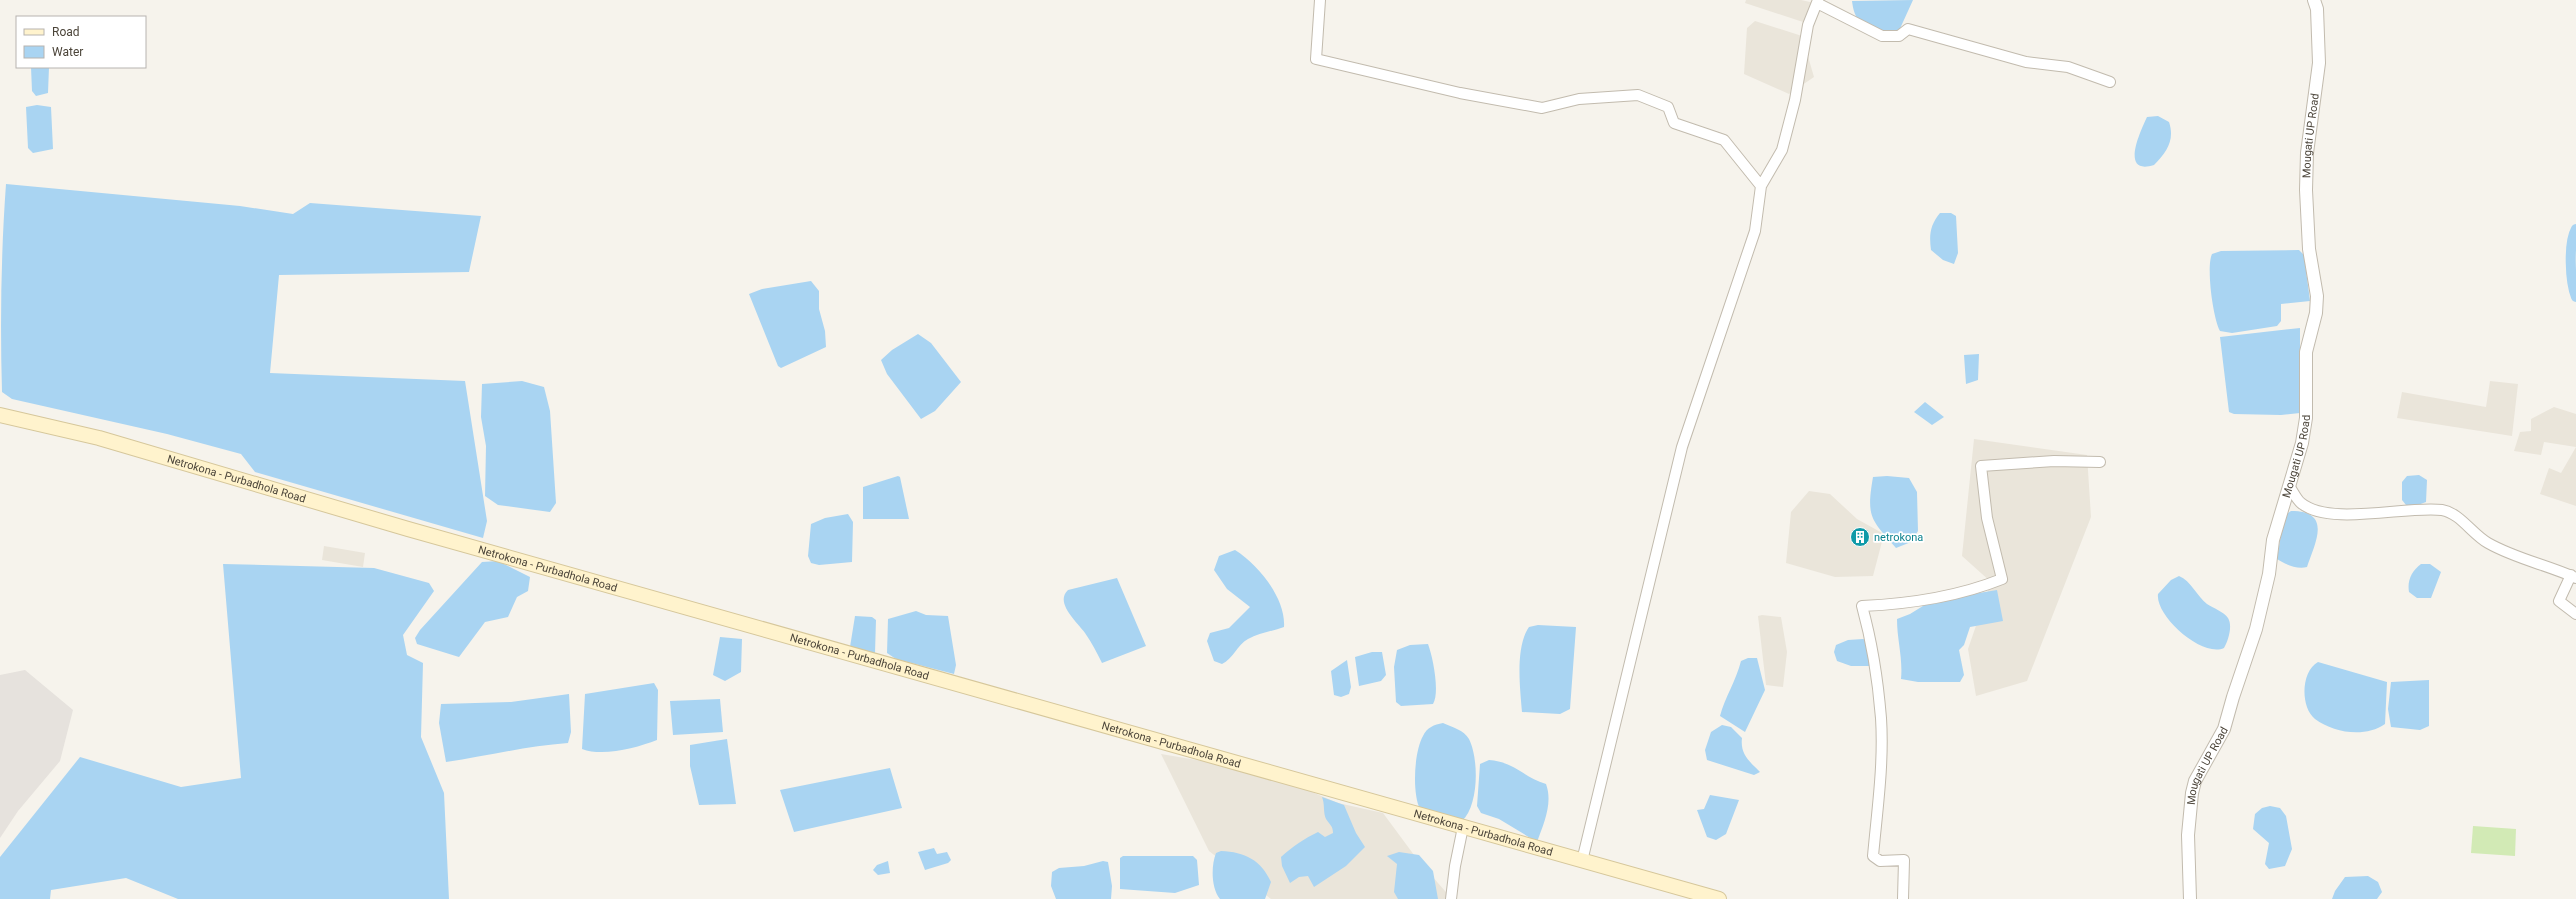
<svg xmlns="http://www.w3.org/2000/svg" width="2576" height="899" viewBox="0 0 2576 899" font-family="Roboto,sans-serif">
<rect width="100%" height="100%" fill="#f6f3ec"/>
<!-- residential -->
<path fill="#eae5da" d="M1746,0H1801L1819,4L1803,22L1745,3Z
M1755,21L1802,36L1814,77L1789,94L1744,74L1747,28Z
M2490,381L2518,384L2512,436L2397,418L2402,392L2486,407Z
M2554,407L2576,414V506L2540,494L2549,468L2561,473L2576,447L2544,442L2541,455L2514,451L2520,432L2531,431V419Z
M1974,439L2087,455L2091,517L2027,681L1976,696L1968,649L1991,582L1962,556Z
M1809,491L1830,494L1857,519L1884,534L1873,576L1835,577L1786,563L1791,512Z
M324,546L365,553L363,567L322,560Z
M1762,615L1781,617L1787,652L1783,687L1766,685L1758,616Z
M1161,754L1262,771L1338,803L1383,813L1417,859L1452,899H1271L1209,851Z"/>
<!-- industrial -->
<path fill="#e6e2dd" d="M25,670L73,710L60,761L18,811L0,838V675Z"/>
<!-- green -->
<path fill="#d2eab5" d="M2473,826L2516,829L2515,856L2471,853Z"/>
<!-- water -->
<path fill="#a9d4f2" d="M1913,0L1898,33C1889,36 1869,31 1862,24C1855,18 1853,9 1852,1Z
M31,67H49L48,93L36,96L32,91Z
M37,105L51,107L53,149L33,153L28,148L26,107Z
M2158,116L2169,122C2175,140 2167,152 2154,165C2119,176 2141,130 2147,117Z
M6,184L240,206L293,214L310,203L481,216L469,272L279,275L270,373L465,381L487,521L483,538L255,472L241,454L167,434L12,399L2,392C0,322 1,254 6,184Z
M1940,213H1951L1956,216L1958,253L1954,264L1943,260L1931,250C1929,235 1930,225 1940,213Z
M2299,250L2304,255L2310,301L2281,304V321L2277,326L2232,333L2220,331C2213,318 2206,267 2212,254L2221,251Z
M811,281L819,291V309L825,331L826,347L781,368L778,366L749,294L762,289Z
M2300,328V413L2281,415L2234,414L2229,412L2220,337Z
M918,334L931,343L961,382L935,411L921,419L887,374L881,360L892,350Z
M1979,354L1978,380L1966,384L1964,355Z
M522,381L544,387L550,411L556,503L550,512L498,505L485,496L486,446L481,417L482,384Z
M1925,402L1944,417L1932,425L1914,412Z
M2419,475L2427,480L2426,502L2418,505H2406L2402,500V482L2407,476Z
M898,476L900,477L909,519H863V487Z
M1887,476L1909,478L1917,492L1918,531L1911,542L1896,548C1871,519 1866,518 1873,477Z
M2291,511C2333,511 2315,543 2307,567C2297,570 2285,564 2277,559L2284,516Z
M848,514L853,522L852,562L819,565L811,563L808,556L811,524L825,518Z
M1235,550C1259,565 1286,599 1284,627C1273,631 1259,633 1248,639C1237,645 1233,659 1222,664L1214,661L1207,641L1210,633L1229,628L1250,607L1227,589L1214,570L1219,556Z
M498,561L530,577L528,591L517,597L508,617L485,622L459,657L417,644L415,638L420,630L482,562Z
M223,564L374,568L429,583L434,591L403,635L407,655L423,663L421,737L444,793L449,899H178L126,878L51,890L50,899H0V857L80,757L181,787L241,778Z
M2421,564H2430L2441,572L2431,598H2417L2409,592C2407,580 2412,571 2421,564Z
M2179,576C2191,581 2197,596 2207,604C2213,608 2224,612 2228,618C2233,626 2228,641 2224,648C2202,658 2155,616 2158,594L2171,580Z
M1117,578L1146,646L1102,663C1097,653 1092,643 1085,633C1078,623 1054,603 1068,590Z
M1997,590L2003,621L1970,627L1964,645L1959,650L1964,675L1960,682H1918L1901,679C1903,658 1897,640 1897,619L1910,614L1931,601Z
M916,611L926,615L948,616L956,665L954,674L896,659L887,653L888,619Z
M855,616L872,617L876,620L875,653L850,647Z
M1538,625L1576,627L1570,709L1560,714L1522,712C1520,688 1515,647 1529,627Z
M720,637L742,639L741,672L725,681L713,675Z
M1863,639L1866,640L1871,666H1851L1837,661L1834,652L1836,645L1848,640Z
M1428,644C1433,657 1440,693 1433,704L1401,706L1396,702L1394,667L1397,650L1410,645Z
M1372,652H1382L1386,675L1381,681L1359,686L1355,657Z
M1748,658H1757L1765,690L1745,732L1720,716C1725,697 1736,681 1741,661Z
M1347,660L1351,687L1349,694L1341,697L1334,695L1331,671Z
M2318,662L2387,682L2385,724C2365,738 2334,733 2315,719C2300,707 2301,671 2318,662Z
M2429,680V726L2420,730L2391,727L2388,709L2391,682Z
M654,683L658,690L657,740C636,748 603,757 582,749L585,694Z
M569,694L571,732L568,743C526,746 487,756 446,762L439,723L441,704L511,702Z
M720,699L723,732L673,735L670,701Z
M1443,723C1452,727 1464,730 1469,739C1479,759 1479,805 1462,821L1420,809C1412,793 1414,752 1423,736C1427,727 1434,725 1443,723Z
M1722,725L1731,727L1742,738C1740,754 1749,761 1760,772L1754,775L1707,760L1705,750L1711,732Z
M727,739L736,804L699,805L690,766V745Z
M1489,760C1515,762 1523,777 1546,784C1553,803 1544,823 1537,842L1499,819L1481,813L1477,806L1480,764Z
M890,768L902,808L794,832L780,790Z
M1710,795L1739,800L1726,834L1716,840L1707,837L1697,810L1704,809Z
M1322,797L1344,805L1356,833L1365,847L1346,866L1314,887L1308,876L1299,877L1290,883L1282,866L1281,857C1292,847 1305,838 1318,832L1325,837L1333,833C1333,826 1330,825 1326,819C1323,813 1325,804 1322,797Z
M2270,806L2280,808L2286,816L2292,849L2285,866L2269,869L2265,864L2269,843L2253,829L2255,814L2262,808Z
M934,848L937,854L947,852L951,860L948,863L925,870L918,852Z
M1221,851C1245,852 1261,860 1271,882L1265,899H1220C1211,888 1211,866 1216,853Z
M1399,852L1419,855L1433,871L1438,899H1398L1394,892L1397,864L1387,856Z
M1123,856H1193L1197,860L1199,885L1175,893L1120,889V858Z
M888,861L890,873L878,875L873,870L877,865Z
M1103,861L1108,862L1112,886L1111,899H1056L1051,886L1052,872L1059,868L1084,866Z
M2368,876L2378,882L2382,892L2377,899H2332L2335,891L2345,877Z"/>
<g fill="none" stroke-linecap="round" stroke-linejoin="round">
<!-- canal -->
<path stroke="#a9d4f2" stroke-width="10" d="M2576,229C2568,243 2570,282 2576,297"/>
<defs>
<path id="minor" d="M1320,0L1316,59L1460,93L1542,108L1579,99L1638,95L1668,107L1674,123L1724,140L1761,186
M1817,3L1882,36H1899L1908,29L2026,62L2068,67L2110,82
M2289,486C2293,491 2296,499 2301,503C2330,527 2408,505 2442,510C2460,513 2472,534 2488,543C2516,559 2548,565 2576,578
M2571,575L2559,601L2576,614
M1582,861L1682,447L1755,231L1761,186L1782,150L1795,100L1808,25L1818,0
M1451,899L1455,866L1463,827
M1903,899L1904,860L1880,861L1873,856C1877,811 1884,764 1881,718C1878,681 1872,642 1862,606C1909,604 1957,597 2002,579L1987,518L1981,466L2054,461L2100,462"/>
<g id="tertiary">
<path id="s1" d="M2190,899L2188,835L2192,793L2195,781L2224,729L2233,697L2256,629L2269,574L2273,540L2302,443L2306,418V352L2316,313L2317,296L2309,249L2306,190L2307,153L2319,63L2317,9L2314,0"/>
</g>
<g id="secondary">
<path id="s2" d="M0,415L99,438L408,529L1719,899"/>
</g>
</defs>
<!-- minor casing -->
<use href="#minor" stroke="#c2bbae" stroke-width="12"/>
<!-- tertiary casing -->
<use href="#tertiary" stroke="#c2bbae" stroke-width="14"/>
<!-- secondary casing -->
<use href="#secondary" stroke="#d6c79b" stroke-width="16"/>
<!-- minor -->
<use href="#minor" stroke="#fff" stroke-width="10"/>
<!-- tertiary -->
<use href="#tertiary" stroke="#fff" stroke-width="12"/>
<!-- secondary -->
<use href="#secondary" stroke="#fff3cd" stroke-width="14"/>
</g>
<!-- icons -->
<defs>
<symbol id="building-disc" viewBox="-11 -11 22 22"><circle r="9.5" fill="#0f9aa8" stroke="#fff"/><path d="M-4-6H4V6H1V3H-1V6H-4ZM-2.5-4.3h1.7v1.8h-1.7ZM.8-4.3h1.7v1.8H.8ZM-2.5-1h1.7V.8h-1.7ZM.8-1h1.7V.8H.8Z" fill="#fff"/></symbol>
</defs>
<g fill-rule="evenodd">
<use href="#building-disc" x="1849" y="526" width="22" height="22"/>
</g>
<g text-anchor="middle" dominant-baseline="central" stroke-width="3.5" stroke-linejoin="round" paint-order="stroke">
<!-- street labels -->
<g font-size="11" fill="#4b4439" stroke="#fff">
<text stroke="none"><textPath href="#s1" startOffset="785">Mougati UP Road</textPath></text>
<text stroke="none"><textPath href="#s1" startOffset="461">Mougati UP Road</textPath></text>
<text stroke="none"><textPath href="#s2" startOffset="245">Netrokona - Purbadhola Road</textPath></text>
<text stroke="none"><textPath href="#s2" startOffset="569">Netrokona - Purbadhola Road</textPath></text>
<text stroke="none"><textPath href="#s2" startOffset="893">Netrokona - Purbadhola Road</textPath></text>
<text stroke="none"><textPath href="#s2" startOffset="1217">Netrokona - Purbadhola Road</textPath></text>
<text stroke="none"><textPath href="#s1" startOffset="137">Mougati UP Road</textPath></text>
<text stroke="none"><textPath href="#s2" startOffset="1541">Netrokona - Purbadhola Road</textPath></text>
</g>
<!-- culture labels -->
<g font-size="11" fill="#0d838f" stroke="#fff" text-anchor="start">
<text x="1874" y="537">netrokona</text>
</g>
</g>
<!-- legend -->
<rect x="16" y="16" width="130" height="52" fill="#ffffff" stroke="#b7b4b0"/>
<rect x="24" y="29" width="20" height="6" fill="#fff3cd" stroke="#b7b4b0"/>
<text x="52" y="36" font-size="12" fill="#4b4439">Road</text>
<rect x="24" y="46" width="20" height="12" fill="#a9d4f2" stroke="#b7b4b0"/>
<text x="52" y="56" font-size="12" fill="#4b4439">Water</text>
</svg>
